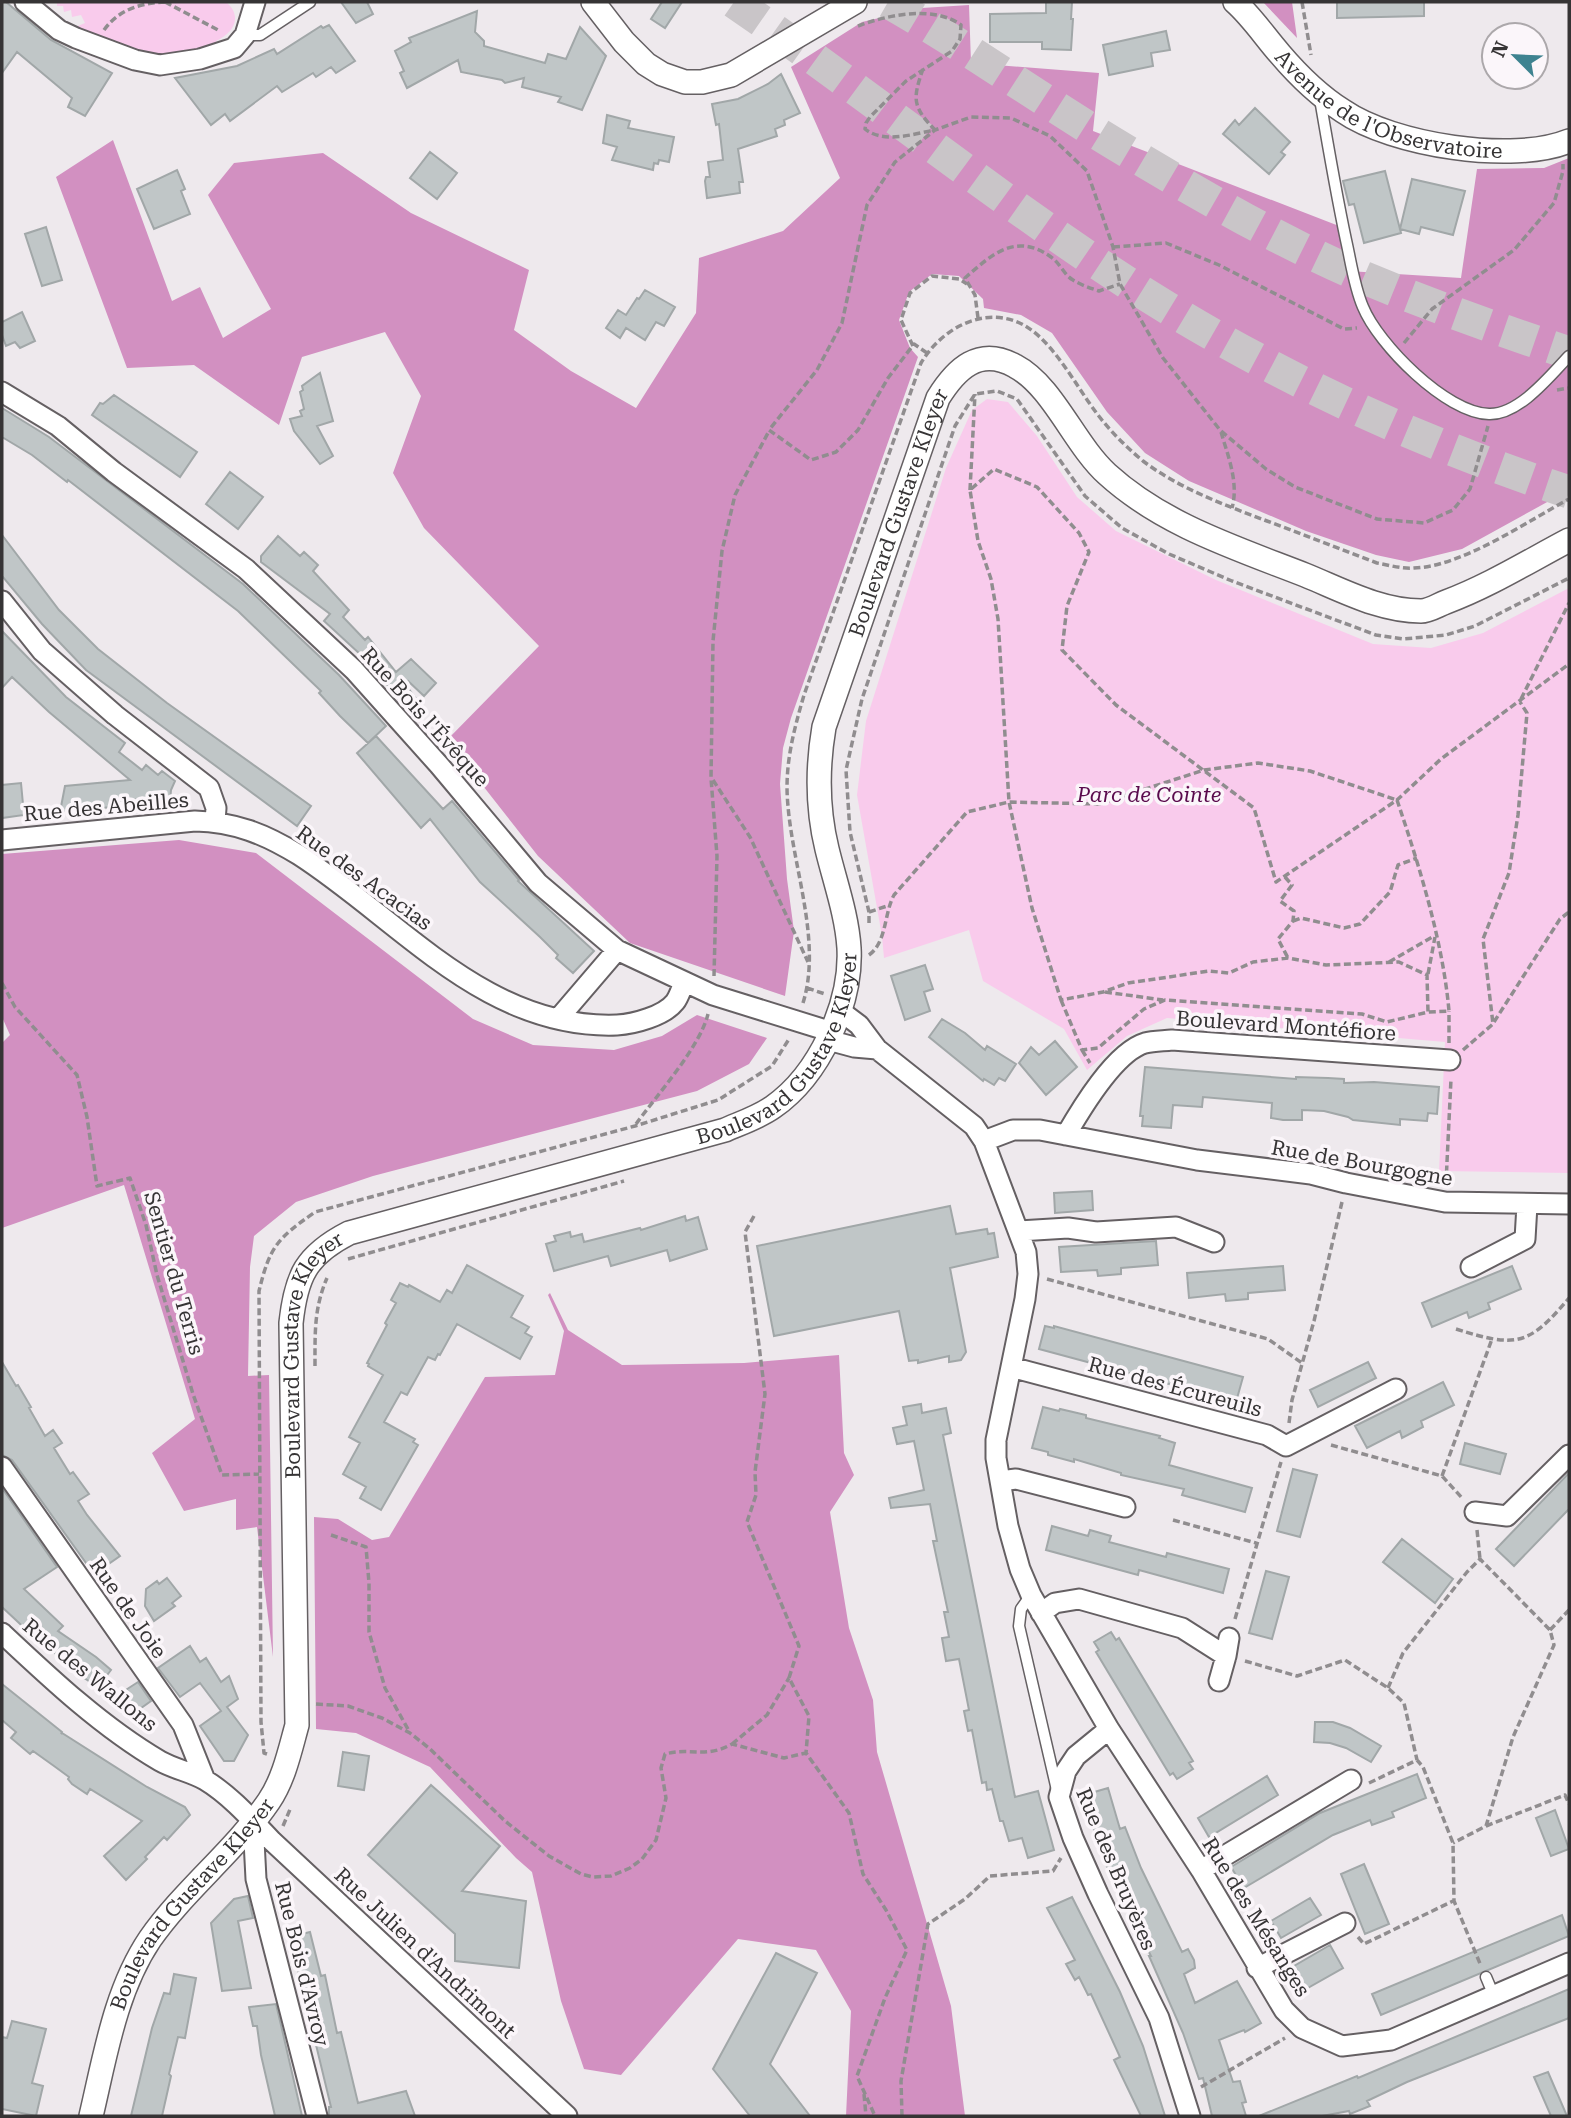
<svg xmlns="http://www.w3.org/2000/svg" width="1571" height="2118" viewBox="0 0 1571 2118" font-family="'Roboto Serif',serif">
<rect width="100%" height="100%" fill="#eee9ed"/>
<!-- green -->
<path fill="#f9cbec" d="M57,2H226C243,16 234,33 216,41L217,47L167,56L144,55L110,45L85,31L77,32L73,28L85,23L81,15L72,17L71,10L64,12L63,6H57Z
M987,399L1008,402L1037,436L1077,497L1116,531L1216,580L1373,644L1431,648L1483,633L1569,588V1173L1439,1171L1445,1042L1167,1018L1127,1036L1087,1070L1064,1029L983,981L969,930L884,958L882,936L857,795L866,721L946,468L972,410Z"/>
<!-- forest -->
<path fill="#d290c1" d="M1263,2H1292L1297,38Z
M969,5L971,63L1099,73L1093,131L1339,226L1348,271L1461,278L1477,169L1544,168L1569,158V490L1462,549L1409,562L1376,555L1306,531L1189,481L1145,453L1107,412L1052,333L1021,315L984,308L983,299L959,276L932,274L909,292L899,320L910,348L918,357L791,718L783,748L780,784L787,879L794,931L785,996L630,943L538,856L447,740L539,646L424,528L393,473L421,396L385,332L302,357L279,425L194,365L127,368L56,177L113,140L172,301L200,287L223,338L271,309L208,195L234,163L323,153L411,213L529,270L514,330L571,371L636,408L696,313L699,258L783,231L840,178L791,67L862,22L922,8Z
M179,840L256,853L473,1019L533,1045L614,1050L662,1036L697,1015L767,1038L749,1064L697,1091L373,1176L296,1202L254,1236L250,1267L248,1376L269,1375L273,1657L257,1527L236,1530V1499L184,1511L152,1453L195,1419L124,1185L2,1228V1043L10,1035L2,1017V854Z
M550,1293L568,1330L622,1365L744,1363L839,1355L844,1453L854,1475L830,1512L849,1628L873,1700L877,1752L951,2006L965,2116H846L851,2011L816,1950L738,1939L621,2075L584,2069L561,2001L532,1872L516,1858L430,1767L356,1733L316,1729L314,1517L338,1519L372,1540L389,1537L485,1377L555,1375L564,1331L548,1295Z"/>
<!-- building -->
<path fill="#c0c6c7" stroke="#a1a7a8" stroke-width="2" d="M2,2H6L51,40L112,73L85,116L68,107L72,98L17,52L2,73Z
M341,2H367L373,14L356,23Z
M662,2H682L665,28L651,19Z
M1046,2H1072L1071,19H1073L1071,50L1042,49V42H990V14L1046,13Z
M1337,2H1424V16L1337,18Z
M477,11L475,32L484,41V46L545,63L548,54L566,59L580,27L606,56L582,110L558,102L561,97L522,87L524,78L505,83L502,80L461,72L458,60L407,88L400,73L404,71L395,51L411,42L409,38Z
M329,25L355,61L336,73L331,67L316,77L313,73L282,92L277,86L230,121L225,114L211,125L175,78L237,66L274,49L277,54L321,26L323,28Z
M1166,31L1170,50L1151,53L1153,66L1109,75L1103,45Z
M781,74L800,113L784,120L785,125L775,129L777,136L738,149L743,182H739L740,193L707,198L705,181L706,177H710L708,162L723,160L719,124L716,125L712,104L738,99L768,84Z
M1255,108L1290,142L1281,152L1285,155L1269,174L1223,134L1235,120L1239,125Z
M607,115L630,121L628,128L674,137L669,162L659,160L658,164L654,163L653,170L612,160L617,147L603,143Z
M430,152L457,173L437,199L410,178Z
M177,170L185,189L181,191L190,214L154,229L137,189Z
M1385,171L1401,233L1364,243L1354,204L1349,205L1343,181Z
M1412,179L1465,191L1453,235L1421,227L1419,234L1400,229Z
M46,227L62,280L42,286L25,234Z
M645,290L675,307L664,326L656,322L645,340L626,328L620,338L606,328L618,310L626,315L637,298L639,299Z
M22,312L35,341L20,348L15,342L6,346L2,335V322Z
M320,373L333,421L317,426L333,456L320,464L294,431L290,419L302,416L300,411L304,409L300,392L303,390L302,386Z
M114,395L197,452L180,477L92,415L100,403L103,404Z
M2,408L49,437L243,584L339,675L386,726L368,743L340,716L319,693L321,691L238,611L68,480L67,482L32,455L2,437Z
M230,472L263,497L238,529L206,504Z
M2,535L59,610L98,649L167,703L311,806L297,826L86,670L42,624L2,576Z
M278,536L300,556L304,552L318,565L313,571L349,610L343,617L365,640L368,637L396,672L411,659L436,683L424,696L408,681L405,684L421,705L412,713L361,655L324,621L330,614L261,562V556Z
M2,631L66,697L125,743L119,752L142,770L146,765L158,775L162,771L175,781L171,790L170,801L152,802V798L121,801L122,806L60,812L65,786L130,780L49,712L12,677L2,688Z
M376,736L443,809L452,801L519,880L518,881L594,951L573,973L556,958L558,955L540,937L480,882L430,819L421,828L357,753Z
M21,783L24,815L2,818V785Z
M925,965L933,989L924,992L930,1011L905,1020L891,976Z
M942,1019L965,1033L985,1050L987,1046L1016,1064L1005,1081L999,1078L994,1085L984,1079L983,1081L929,1037Z
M1055,1041L1077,1067L1046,1095L1019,1063L1031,1047L1039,1055Z
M1145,1067L1296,1079V1077L1328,1078L1344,1079V1083L1374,1082L1439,1087L1437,1114L1428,1113L1427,1121L1400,1119V1125L1353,1120L1348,1117L1324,1111L1302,1110V1120H1283L1271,1118L1272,1103L1203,1097L1202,1107L1173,1105L1171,1128L1142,1126L1143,1116H1140Z
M1092,1191L1093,1210L1055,1213L1054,1193Z
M950,1206L956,1234L987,1229L988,1234L994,1233L998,1257L950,1268L966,1352L961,1360L949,1362V1356L918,1363V1360L909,1361L899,1311L774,1336L757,1246Z
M685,1216L686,1221L698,1217L707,1249L670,1261L667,1250L611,1266L608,1256L554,1271L546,1244L556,1241L554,1236L570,1232L571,1237L582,1234L584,1242L640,1228L641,1230Z
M1156,1241L1158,1265L1121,1268V1274L1098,1276L1097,1270L1061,1272L1059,1247Z
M467,1265L523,1296L511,1317L529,1327L525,1333L532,1337L520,1359L457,1324L440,1355L438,1354L435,1360L428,1357L407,1395L401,1392L384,1422L415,1439L413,1442L418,1445L381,1510L360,1498L366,1487L343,1474L360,1443L349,1437L383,1375L368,1366L369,1364L367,1363L387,1325L385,1323L396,1303L391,1300L400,1283L408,1287L409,1285L440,1302L447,1290L452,1293Z
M1283,1266L1285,1290L1248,1293V1299L1226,1301L1225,1294L1189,1298L1187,1273Z
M1512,1266L1521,1289L1488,1303L1490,1309L1469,1318L1467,1312L1432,1327L1422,1303Z
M1045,1326L1054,1328V1326L1243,1377L1236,1402L1039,1349Z
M2,1362L16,1386L18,1385L31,1407L29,1408L45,1436L53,1430L62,1443L54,1448L70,1474L73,1472L89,1494L78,1501L87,1515L120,1556L94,1574L12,1460L2,1455Z
M1368,1362L1376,1378L1318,1407L1310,1390Z
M1443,1382L1454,1405L1421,1421L1423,1427L1402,1438L1400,1431L1367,1448L1355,1426Z
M921,1404L922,1413L946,1408L951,1433L943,1435L1015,1797L1038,1791L1054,1850L1028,1858L1022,1838L1009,1841L1003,1821H1000L992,1789L987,1790L986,1782L982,1783L972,1730L968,1731L964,1711L969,1710L959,1659L946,1661L942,1638L949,1637L944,1612H948L933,1541H937L930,1504L891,1508L889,1498L924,1490L914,1441L897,1444L893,1428L907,1425L903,1407Z
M1043,1407L1059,1411L1060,1409L1086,1415V1418L1160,1436L1159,1438L1175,1443L1169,1465L1252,1488L1245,1512L1182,1495L1184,1489L1121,1475V1473L1074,1459V1462L1048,1455V1452L1032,1448Z
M1465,1443L1506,1454L1500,1474L1460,1464Z
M1293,1469L1317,1475L1300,1537L1277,1531Z
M1569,1473V1509L1514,1566L1496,1549Z
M2,1488L57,1567L24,1589L63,1626L58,1631L96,1657L111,1670L98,1687L81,1676L49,1648L48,1650L2,1607Z
M1052,1526L1088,1536L1090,1530L1111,1536L1109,1542L1166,1557L1167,1553L1229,1569L1223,1593L1139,1570L1138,1575L1046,1550Z
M1402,1539L1453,1579L1435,1603L1383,1562Z
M1266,1571L1289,1577L1272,1639L1249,1633Z
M167,1578L181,1596L172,1603L175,1606L154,1621L145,1606L146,1589L157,1581L159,1584Z
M1111,1632L1116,1640L1119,1638L1193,1761L1189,1763L1193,1769L1177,1779L1173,1773L1170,1775L1096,1652L1099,1650L1094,1642Z
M190,1646L200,1662L206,1658L221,1682L229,1676L238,1699L227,1707L248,1735L234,1761H224L200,1726L221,1711L200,1683L180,1697L158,1668Z
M138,1682L151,1701L134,1713L129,1706L123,1709L115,1697Z
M2,1684L62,1732L61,1734L62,1733L147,1787L185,1807L190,1815L167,1840L164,1837L145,1857L147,1859L126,1880L104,1856L142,1821L90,1789L87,1794L72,1784L68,1779L69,1777L54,1766L33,1751L30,1754L11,1738L16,1732L2,1720Z
M1315,1722H1333L1350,1728L1381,1746L1371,1762L1346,1748L1330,1743L1314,1742Z
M343,1752L369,1756L364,1790L338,1786Z
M1417,1774L1426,1798L1392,1812L1394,1817L1372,1825L1370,1820L1333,1835L1244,1888L1231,1867L1320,1813Z
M1267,1776L1278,1795L1209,1837L1198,1818Z
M431,1785L500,1846L462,1891L526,1901L519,1968L455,1961V1934L368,1855Z
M1108,1788L1120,1829L1125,1827L1141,1868L1182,1952L1188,1949L1194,1960L1195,1968L1184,1974L1195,2003L1237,1981L1261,2023L1245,2032L1244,2030L1219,2040L1233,2082L1240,2081L1246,2102L1242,2103L1246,2116H1212L1203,2078L1199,2079L1183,2033L1149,1956H1151L1114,1884L1098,1844L1084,1795Z
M1555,1810L1569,1849L1551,1856L1536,1818Z
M1364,1864L1389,1924L1365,1934L1341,1874Z
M248,1896L253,1918L238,1921L251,1988L222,1991L211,1923L234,1899Z
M1072,1897L1120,1992L1143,2046L1165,2116H1141L1114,2060L1120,2057L1091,1994L1088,1995L1079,1977L1075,1980L1066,1964L1075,1960L1047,1908Z
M1310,1898L1321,1915L1281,1938L1271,1921Z
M1562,1915L1569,1936L1381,2015L1372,1994Z
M310,1932L321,1976L325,1975L337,2033L341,2032L358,2103L406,2091L415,2116H329V2107H331L290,1937Z
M1330,1945L1343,1968L1299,1993L1288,1975L1297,1970L1294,1966Z
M776,1953L817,1973L770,2064L810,2116H750L713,2069Z
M174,1974L196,1978L185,2038L178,2037L169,2074L171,2076L162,2116H131L152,2028L164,1993L170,1994Z
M1569,1989V2018L1407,2082L1367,2101L1370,2106L1350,2114L1349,2111L1322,2116H1259L1357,2076L1358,2078Z
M276,2004L281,2025L302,2116H275L261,2055L257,2026H253L249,2007Z
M12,2021L46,2029L32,2083L43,2086L36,2116L2,2109V2037L7,2038Z
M1548,2072L1567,2116H1551L1534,2077Z"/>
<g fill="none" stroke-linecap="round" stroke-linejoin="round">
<!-- motorway-tunnel -->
<path stroke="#c9c5c8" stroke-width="33" stroke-dasharray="33 17" stroke-linecap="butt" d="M734,2C879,101 1015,215 1166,307C1292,384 1429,446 1569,492
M888,2C974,51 1054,109 1140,159C1212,202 1288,245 1365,278C1432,306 1500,330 1569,353"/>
<defs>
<path id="service" d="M245,35H260L310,2
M1320,99C1328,146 1336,193 1346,240C1351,262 1354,286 1363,307C1378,344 1446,413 1489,414C1519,415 1550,376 1569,356
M1031,1595L1021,1609L1019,1626L1057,1790
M1486,1977L1494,1996"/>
<path id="minor" d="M25,2L59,30L76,38L135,60L160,65L200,59L234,48L245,35L255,2
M2,392L58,426L114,472L246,569L354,670L439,765L538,883L617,950L713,995L832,1032
M2,601L42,651L115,715L209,788L216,808L215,821
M2,840L195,821C235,822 265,834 299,855C400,920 486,1030 617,1025C634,1024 664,1016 675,1002C679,997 681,989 684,983
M839,1010L859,1025L877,1049L974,1126L984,1141L1026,1252L1028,1274L1025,1299L996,1440V1458L1008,1526L1020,1569L1031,1595L1109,1729L1201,1870L1284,2010L1302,2028L1342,2046L1391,2040L1569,1963
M558,1019L617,950
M828,1040L854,1047L877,1049
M1066,1135C1081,1109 1115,1052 1145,1043C1153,1041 1163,1041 1172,1040L1450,1060
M984,1141L1013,1130H1040L1197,1160L1311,1174L1346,1183L1445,1202L1569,1204
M1019,1231L1068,1228L1096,1232L1176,1227L1214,1242
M1471,1267L1525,1239L1527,1205
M1011,1367L1267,1435L1286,1446L1396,1389
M2,1467L183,1725L205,1780
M1000,1481L1016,1479L1125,1507
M1475,1512L1507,1516L1569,1455
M1041,1613L1055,1603L1079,1599L1182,1628L1226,1656L1229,1638
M2,1633C51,1679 102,1727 160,1761C174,1769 191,1772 205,1780C230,1795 252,1820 272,1841L567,2116
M1219,1681L1226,1656
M1109,1729L1076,1756L1066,1771L1059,1797L1073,1838L1098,1894L1159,2018L1190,2116
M253,1821L256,1879L317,2116
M1201,1870L1351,1780
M1257,1968L1345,1923"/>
<g id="tertiary">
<path d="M593,2L624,42L646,64L662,74L685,82H702L731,75L855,2"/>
<path id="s1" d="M1235,2C1252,17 1265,37 1280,54C1297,74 1321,97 1343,111C1392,145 1513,164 1569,141"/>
<path id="s2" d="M91,2116C105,2057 115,1991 150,1939C185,1889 235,1851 269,1801C284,1779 290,1750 297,1725L291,1323C296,1276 306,1255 349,1233L725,1130C741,1123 759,1117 773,1107C819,1075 852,1004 849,948C847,915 835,882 827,849C817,808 817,768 824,727L938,398C956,369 979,346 1015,366C1053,386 1074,444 1107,474C1163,525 1236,548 1305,575C1342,590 1380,611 1421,611C1429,611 1438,605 1446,602C1489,586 1529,561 1569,540"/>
</g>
</defs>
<!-- service casing -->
<use href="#service" stroke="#656063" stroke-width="13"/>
<!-- minor casing -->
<use href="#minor" stroke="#656063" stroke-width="23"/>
<!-- tertiary casing -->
<use href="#tertiary" stroke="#656063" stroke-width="26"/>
<!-- path -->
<path stroke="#908d8f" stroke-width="3.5" stroke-dasharray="7 3.5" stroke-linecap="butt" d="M165,2L220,31
M1302,2L1311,55
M858,26C887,15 934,5 961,25L960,39L952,51L906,81L870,117L866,123L865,129C884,144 913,134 935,130C913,107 912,100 923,69
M104,30C119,9 141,3 166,2
M1113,247L1166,243L1219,265L1344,329L1357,328
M978,318L975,295L965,278C992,254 1016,232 1051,257C1060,263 1064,275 1073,280C1081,285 1090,288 1099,291L1120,284
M1404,343L1432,309L1514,250L1554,203L1563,171V164
M913,346L901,320L910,293L932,276L959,279L967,284
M927,353L914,344L888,378L858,430L836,452L811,460L769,430L817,370L842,323L867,205L895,162L935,130L971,117L1011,118L1050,136L1087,171L1113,247L1120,284L1163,358L1220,430L1266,469L1295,487L1377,519L1424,523L1453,510L1470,489L1488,426
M1557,390L1569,388
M1221,432C1228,456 1239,483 1232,508
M970,490L975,394
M1521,699L1569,603
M713,780L750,837L808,962
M1397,800C1419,865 1443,942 1449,1011L1428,1012
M1285,877L1292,885L1280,901L1294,911L1293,921L1278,939L1288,958
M869,912L887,906
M1293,921L1301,918L1344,928L1360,924L1390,892L1398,865L1417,858
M869,923V912L850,832L846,770L862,699L955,426L975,394L997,391L1017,399L1085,496L1122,528L1169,554L1232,581L1376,635L1403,639L1446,635L1475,626L1569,578
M869,955C887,942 884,913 894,895L967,812L1009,802L1099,804L1204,770L1258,763L1310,771L1397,800
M1389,962L1434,936
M1428,974L1435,937
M714,976L717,856L711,778L713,641L722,551L735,495L769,431
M2,983L15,1007L77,1075L87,1117L97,1186L130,1178L146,1225L157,1275L193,1394L222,1475L259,1474
M807,988L825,994
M1105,992L1163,1000
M1061,1000L1082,1050L1098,1048L1144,1009L1165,1000L1362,1014L1387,1022L1428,1012L1427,975L1399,962L1326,965L1288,958L1253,962L1229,973L1209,971L1128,983L1103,992L1061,1000L1032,908L1009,802L998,619L991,579L978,541L970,490L994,469L1037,487L1079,533L1089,552L1067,606L1062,650L1116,705L1254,808L1276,882L1397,800L1441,759L1569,664
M803,1003C822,942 793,868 788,806C784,767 793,733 804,695L921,363C940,331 978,308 1015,321C1049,333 1074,383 1095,411C1109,430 1125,446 1143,461C1180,489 1225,505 1267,521C1304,535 1340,549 1377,563C1389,565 1401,569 1414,568C1461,567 1528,521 1569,499
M1494,1022L1560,919L1569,912
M1449,1043V1011
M1082,1050L1090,1063
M1463,1050L1493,1024L1483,939L1509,873L1518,815L1527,713L1520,702
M636,1124C657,1095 700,1047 708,1014
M1446,1183L1451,1079
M754,1216L745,1232L765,1394L755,1472L756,1495L747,1522L799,1646L789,1678L809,1716L806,1753
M348,1259L624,1181
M1047,1279L1268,1339L1302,1363
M1456,1329C1516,1348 1529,1346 1569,1298
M315,1366C315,1333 314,1308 327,1278
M1289,1423L1292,1400L1314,1321L1342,1202
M1331,1445L1442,1476L1463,1499
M1442,1476L1492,1339
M1173,1520L1256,1543
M1477,1530L1480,1559
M331,1535L366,1547L369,1583V1632L385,1688L409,1731
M1235,1619L1281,1462
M1550,1630L1569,1610
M1245,1661L1297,1676L1345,1660L1388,1688L1404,1703L1417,1760
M1388,1688L1403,1653L1467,1572L1480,1559L1550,1630L1554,1645L1513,1737L1486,1826L1453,1843
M316,1704L348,1706L382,1718L410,1733L429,1748L505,1821L549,1856L581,1874L593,1877L611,1876L630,1868L642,1859L656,1840L666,1798L661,1768L665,1754C692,1747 705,1759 732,1744L784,1758L806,1753L849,1813L863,1874L886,1910L907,1950L885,1998L857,2076L875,2116
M732,1744L767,1715L789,1678
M267,1754L264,1753L261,1722L259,1291C270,1246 277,1239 315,1212L635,1126L718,1100L772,1066L789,1039
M1369,1783L1417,1760L1423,1767L1453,1843L1454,1901L1481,1966
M283,1826L291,1807
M1486,1826L1565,1795L1569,1804
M1358,1937L1364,1944L1453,1901
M1201,2087L1285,2038
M864,2094L866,2116
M902,2116L901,2081L928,1924L965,1899L990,1876L1053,1871L1061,1858"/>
<!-- service -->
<use href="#service" stroke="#fff" stroke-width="10"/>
<!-- minor -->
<use href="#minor" stroke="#fff" stroke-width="19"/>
<!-- tertiary -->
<use href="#tertiary" stroke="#fff" stroke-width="23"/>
</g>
<g text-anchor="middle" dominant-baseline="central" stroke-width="7" stroke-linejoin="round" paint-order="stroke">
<!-- street labels -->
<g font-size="21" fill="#363435" stroke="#fbf6fa">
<text stroke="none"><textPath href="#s1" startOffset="194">Avenue de l'Observatoire</textPath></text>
<text stroke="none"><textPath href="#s2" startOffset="2044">Boulevard Gustave Kleyer</textPath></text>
<text transform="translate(425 717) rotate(48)">Rue Bois l'Évêque</text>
<text transform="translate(106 807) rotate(-5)">Rue des Abeilles</text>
<text transform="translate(364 878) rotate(36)">Rue des Acacias</text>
<text transform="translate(1286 1026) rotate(4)">Boulevard Montéfiore</text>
<text stroke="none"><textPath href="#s2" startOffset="1458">Boulevard Gustave Kleyer</textPath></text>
<text transform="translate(1362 1163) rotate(10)">Rue de Bourgogne</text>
<text transform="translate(174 1273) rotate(74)">Sentier du Terris</text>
<text stroke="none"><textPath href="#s2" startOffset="828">Boulevard Gustave Kleyer</textPath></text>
<text transform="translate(1175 1387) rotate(15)">Rue des Écureuils</text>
<text transform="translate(128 1608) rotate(55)">Rue de Joie</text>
<text transform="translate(90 1675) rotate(39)">Rue des Wallons</text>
<text transform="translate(1116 1869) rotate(67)">Rue des Bruyères</text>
<text stroke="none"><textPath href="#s2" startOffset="240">Boulevard Gustave Kleyer</textPath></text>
<text transform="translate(1256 1917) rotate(58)">Rue des Mésanges</text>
<text transform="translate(425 1953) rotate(43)">Rue Julien d'Andrimont</text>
<text transform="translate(302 1964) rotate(76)">Rue Bois d'Avroy</text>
</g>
<!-- park labels -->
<g font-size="21" font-style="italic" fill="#5a0b4d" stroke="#fbf6fa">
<text x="1149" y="795">Parc de Cointe</text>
</g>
</g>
<!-- border -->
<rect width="1571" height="2118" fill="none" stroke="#363435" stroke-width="7"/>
<!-- north arrow -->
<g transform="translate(1515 56) rotate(294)"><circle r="33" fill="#fbf6fa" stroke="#aca8ab" stroke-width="2"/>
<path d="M0-5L12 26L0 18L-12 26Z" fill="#3e8390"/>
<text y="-10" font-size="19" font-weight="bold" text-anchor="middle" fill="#363435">N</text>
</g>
</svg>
